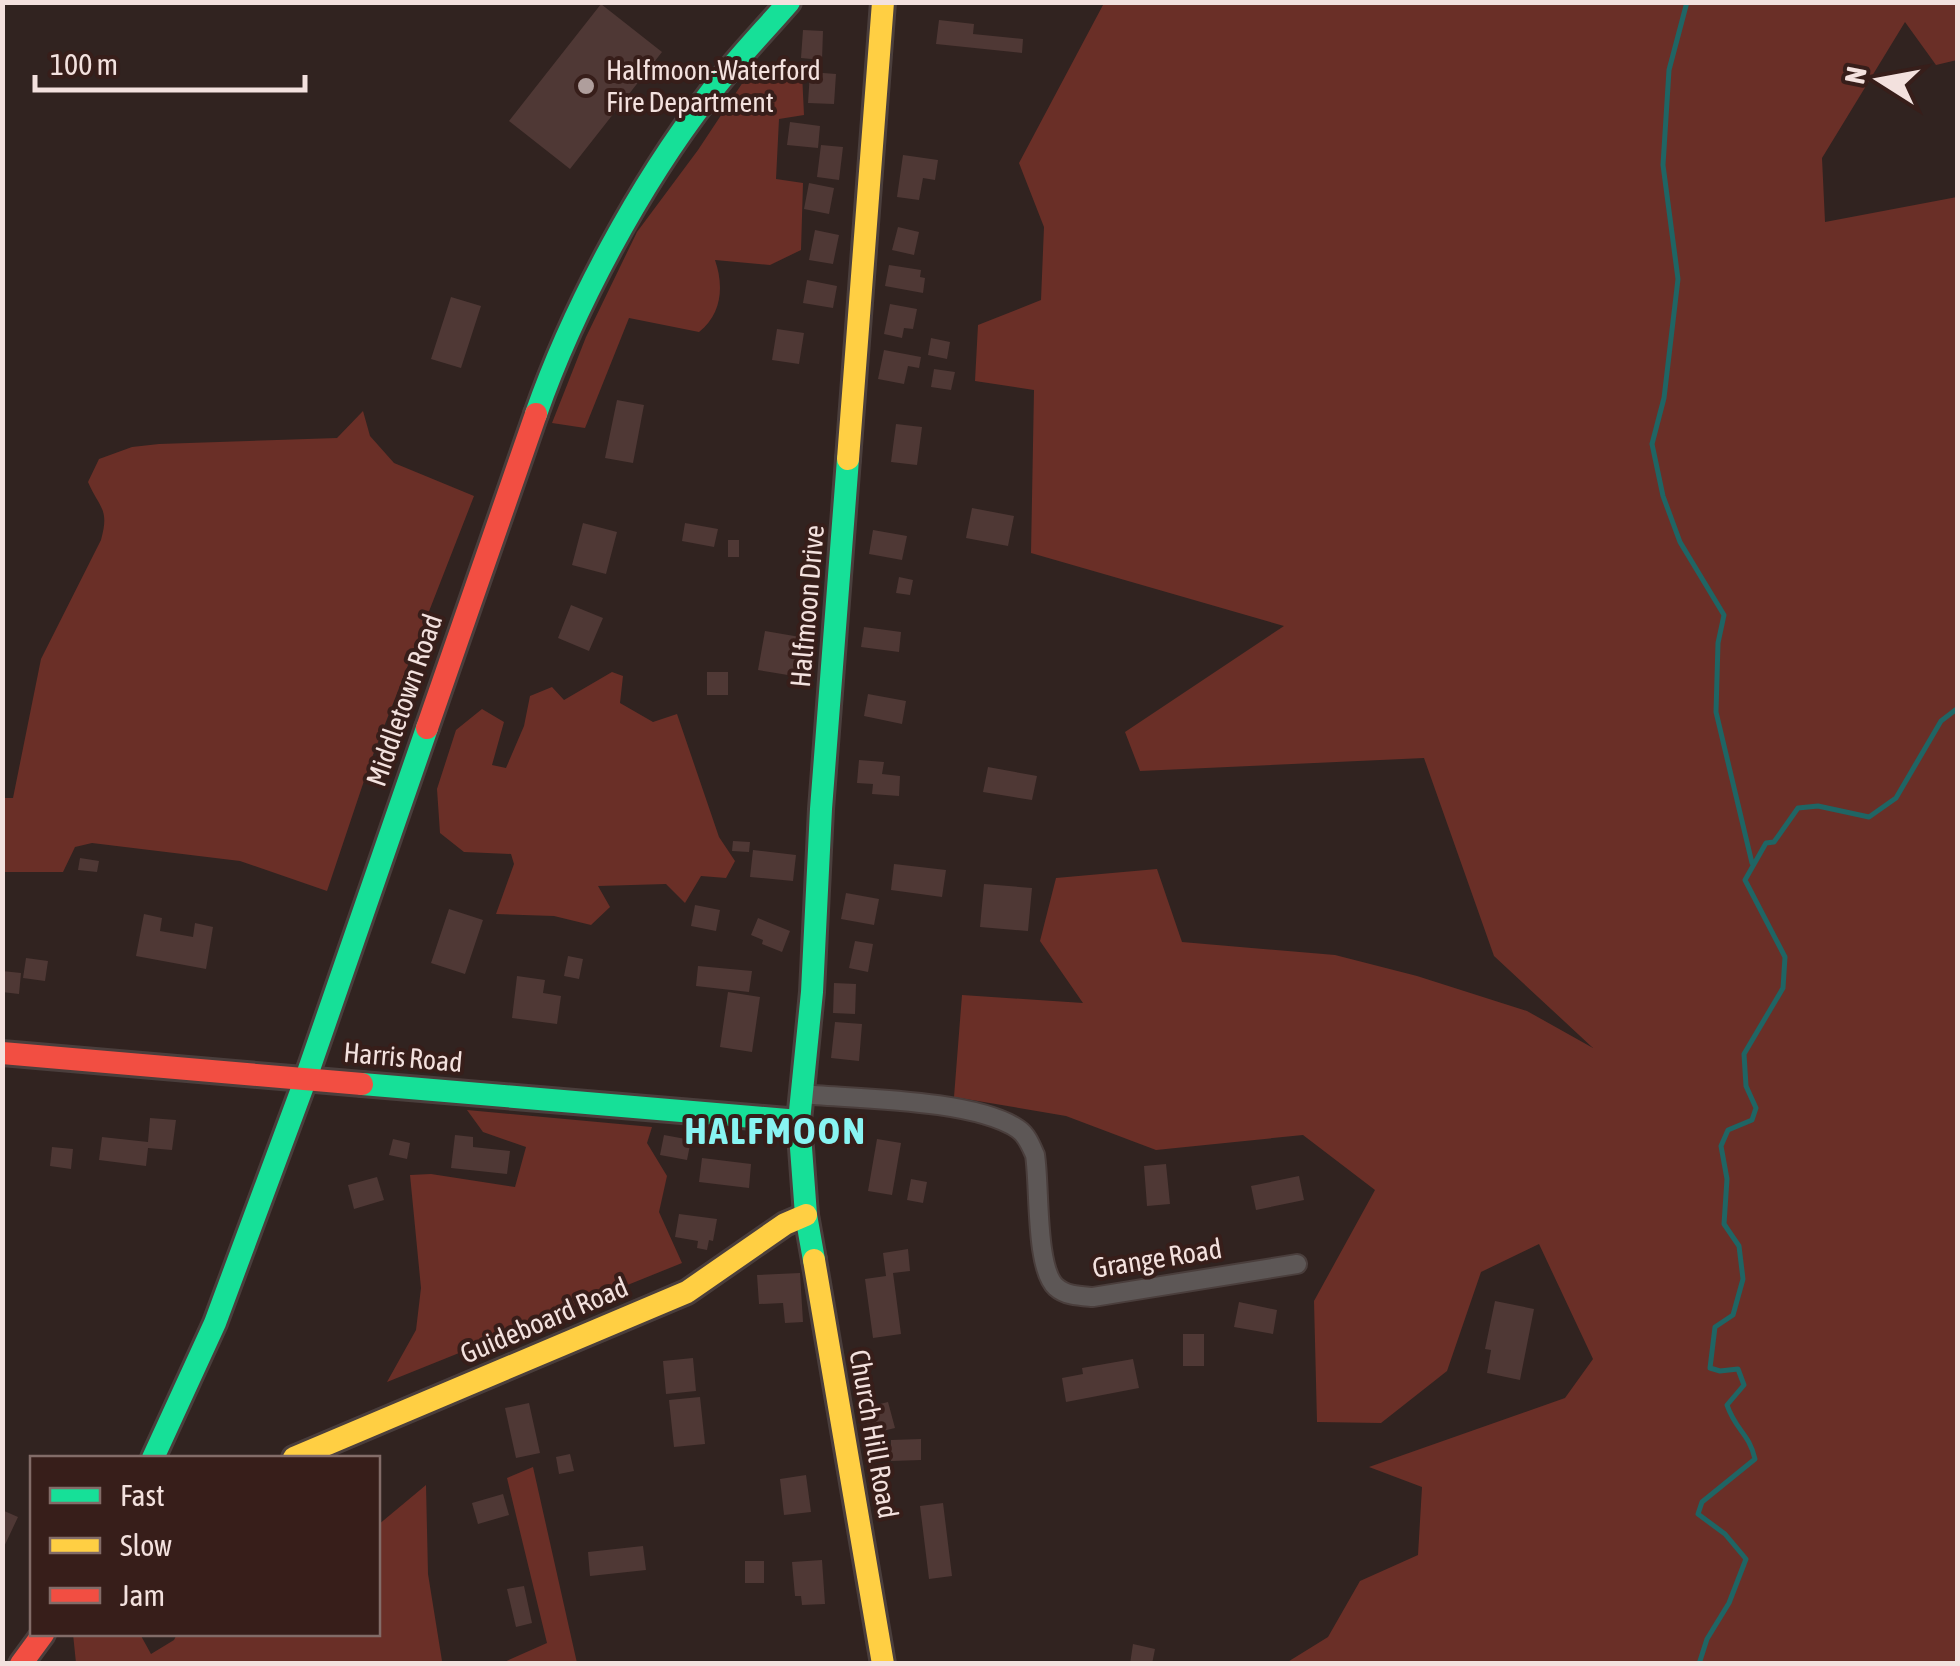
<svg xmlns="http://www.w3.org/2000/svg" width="1960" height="1666" viewBox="0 0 1960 1666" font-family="'Asap Condensed',sans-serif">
<rect width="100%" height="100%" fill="#312320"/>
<!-- green -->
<path fill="#6a2f27" d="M1092,3H1957V60L1936,65L1905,22L1822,158L1825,222L1957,197V1663H1286L1328,1637L1360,1581L1418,1555L1422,1487L1369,1467L1565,1398L1593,1359L1539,1244L1481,1272L1447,1371L1381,1423L1317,1422L1314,1301L1375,1190L1303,1135L1156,1150L1066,1116L954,1097L962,995L1083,1003L1040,941L1056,878L1157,869L1182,942L1335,955L1417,976L1527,1011L1593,1048L1494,956L1424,758L1140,771L1125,732L1284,626L1031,553L1034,390L975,381L978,325L1041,300L1044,227L1019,163L1103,5Z
M755,64L802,73L804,115L779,119L776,179L803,183L801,250L770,265L715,260C724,286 722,314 699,332L629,318L585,428L552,423L586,337L637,232L698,150Z
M363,411L370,436L394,463L474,496L371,760L327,891L240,861L92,843L75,847L63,872H3V798H13L41,659L101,540C110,508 99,508 88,482L99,459L132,447L159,444L337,438Z
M612,672L623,676L620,703L653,722L677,714L719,837L735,861L726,878L701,876L685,903L666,884L598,886L610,907L591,925L554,916L496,914L514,864L511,854L464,852L440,833L437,789L456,730L482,709L504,722L492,765L506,768L524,726L530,696L552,687L564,700Z
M467,1110L652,1127L647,1143L667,1176L659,1212L682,1263L387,1382L416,1330L421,1288L410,1175L431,1174L515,1187L526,1147L483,1132Z
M533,1467L577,1663H502L547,1643L507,1478Z
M426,1485L428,1574L442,1661L501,1663H76L73,1634H140L151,1654L174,1640L177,1634H378V1525Z"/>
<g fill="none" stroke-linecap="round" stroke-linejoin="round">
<!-- stream -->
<path stroke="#1f6564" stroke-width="5" d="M1687,2L1669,70L1663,165L1678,279L1664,398L1652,444L1663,496L1680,542L1724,615L1718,643L1716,712L1752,863
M1699,1664L1707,1639L1729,1603L1746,1559L1725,1534L1698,1514L1702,1502L1755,1459C1749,1433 1736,1431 1727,1405L1744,1385L1738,1369L1720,1371L1710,1368L1715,1327L1733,1315L1743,1279L1739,1246L1724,1224L1727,1179L1721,1146L1728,1130L1752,1120L1756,1108L1746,1086L1744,1054L1783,988L1785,957L1745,880L1766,843L1774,842L1798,808L1818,806L1869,817L1896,798L1941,721L1958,708"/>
</g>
<!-- building -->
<path fill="#4f3835" d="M601,4L662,52L570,169L509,121Z
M939,20L974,24L973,34L1023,39L1022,53L936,44Z
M803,30L823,31L822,60L801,58Z
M810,72L836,74L834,104L808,103Z
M790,122L820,126L818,148L787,145Z
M821,145L843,147L839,180L817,177Z
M903,155L938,160L935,180L923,178L919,200L897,197Z
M809,183L834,188L829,214L804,209Z
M898,227L919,232L914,255L892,250Z
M815,230L839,235L833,264L809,260Z
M889,265L921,270L920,277L925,278L923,293L885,286Z
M807,280L837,286L833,308L803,303Z
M451,297L481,306L461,368L431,359Z
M890,304L917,309L913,329L904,328L902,338L884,334Z
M777,329L804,333L799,364L772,360Z
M931,338L950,342L947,359L928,355Z
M884,350L921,357L919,368L908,366L904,384L878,379Z
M934,369L955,372L951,390L931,387Z
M617,400L644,405L633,463L605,458Z
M896,424L922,427L917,465L891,462Z
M972,508L1014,516L1008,546L966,538Z
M583,523L617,532L606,574L572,565Z
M685,523L718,529L714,547L682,541Z
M873,530L907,536L902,560L869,554Z
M728,540H739V557H728Z
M899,577L913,580L910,595L896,593Z
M571,605L603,618L589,651L558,638Z
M864,627L901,632L899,652L861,647Z
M765,631L800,637L794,676L758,670Z
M707,672H728V695H707Z
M868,694L906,701L902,724L864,716Z
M859,760L884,762L882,774L900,776L899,796L872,794L873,784L857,783Z
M988,767L1037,776L1032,800L983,792Z
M733,841L750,842L749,852L732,851Z
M753,850L796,855L793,881L750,877Z
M80,858L99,861L97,872L78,870Z
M894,864L946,870L942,897L891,890Z
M984,884L1032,888L1028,931L980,927Z
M846,893L879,899L874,925L841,919Z
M695,905L720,910L716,931L691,926Z
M449,909L483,920L465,974L431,963Z
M144,914L162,918L160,931L193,937L195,923L213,927L206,969L136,956Z
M758,918L790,931L782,952L762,944L763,940L751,935Z
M855,941L873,944L868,972L849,968Z
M568,956L583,959L579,979L564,976Z
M26,958L48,961L45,981L23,978Z
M698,966L752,971L749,992L696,986Z
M2,971L21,973L19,994L2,992Z
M517,976L545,980L543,993L561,996L557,1024L512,1018Z
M834,983L856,984L855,1014L833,1013Z
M728,992L760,997L752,1052L720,1047Z
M835,1022L862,1024L859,1061L831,1058Z
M150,1118L176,1120L172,1150L148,1148L146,1166L99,1160L102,1137L148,1142Z
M455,1135L473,1137V1147L510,1151L507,1174L451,1168Z
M664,1135L691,1140L687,1160L660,1155Z
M393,1139L410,1143L407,1159L389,1155Z
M877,1139L901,1143L892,1195L868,1191Z
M52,1147L73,1149L71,1169L50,1166Z
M702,1158L751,1164L749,1188L699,1182Z
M1166,1164L1170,1204L1147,1206L1144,1166Z
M1299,1176L1304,1200L1256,1210L1251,1186Z
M377,1177L384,1200L354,1209L348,1185Z
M911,1179L927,1182L923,1203L907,1200Z
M679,1214L717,1219L713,1241L709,1240L707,1250L697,1248L698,1241L675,1237Z
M908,1249L910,1271L893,1273L901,1334L873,1338L865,1279L886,1276L883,1253Z
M800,1273L803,1322L785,1323L783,1303L759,1304L757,1275Z
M1495,1301L1534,1309L1520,1380L1487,1373L1491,1350L1485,1349Z
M1239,1302L1277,1310L1273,1334L1234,1327Z
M1183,1334H1204V1366H1183Z
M693,1358L696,1391L666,1394L663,1361Z
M1133,1359L1139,1388L1066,1402L1062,1378L1083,1374L1082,1368Z
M700,1397L705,1444L674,1447L669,1400Z
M888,1402L895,1428L866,1435L860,1409Z
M529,1403L540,1453L516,1458L505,1408Z
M921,1439V1460L891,1461V1440Z
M570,1454L574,1471L559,1474L556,1457Z
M806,1475L811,1512L784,1515L780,1479Z
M503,1494L509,1515L478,1524L472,1503Z
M943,1503L952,1576L929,1579L920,1506Z
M2,1510L18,1517L2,1551Z
M643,1546L646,1570L590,1576L588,1552Z
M822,1560L825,1604L802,1605L801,1596H795L792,1562Z
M745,1561H764V1583H745Z
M524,1586L532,1623L516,1627L507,1589Z
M1133,1644L1155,1649L1152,1664H1130Z"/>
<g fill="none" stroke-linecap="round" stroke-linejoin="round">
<defs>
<path id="street" d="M801,1094C856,1099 974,1099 1018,1129C1027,1135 1031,1146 1035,1155C1040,1185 1035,1268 1056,1287C1066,1296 1080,1296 1093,1297L1297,1264"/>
<path id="fast" d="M536,414C573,308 640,184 708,96C733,63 762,33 789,2
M362,1084L799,1121
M814,1260L806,1215L799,1121L812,992L821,809L848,459
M153,1458L215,1323L306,1078L427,728"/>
<path id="slow" d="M848,459L883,2
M814,1260L883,1664
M294,1458L687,1292L785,1224L806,1215"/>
<path id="jam" d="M427,728L536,414
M2,1053L362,1084
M21,1664L43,1634"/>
</defs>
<!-- street casing -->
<use href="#street" stroke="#4a3e3c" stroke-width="22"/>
<!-- fast casing -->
<use href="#fast" stroke="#4a3e3c" stroke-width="28"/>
<!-- slow casing -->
<use href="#slow" stroke="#4a3e3c" stroke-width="28"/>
<!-- jam casing -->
<use href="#jam" stroke="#4a3e3c" stroke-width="28"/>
<!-- street -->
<use href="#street" stroke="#5d5756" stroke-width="18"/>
<!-- fast -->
<use href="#fast" stroke="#16e098" stroke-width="22"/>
<!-- slow -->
<use href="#slow" stroke="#ffcf43" stroke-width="22"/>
<!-- jam -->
<use href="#jam" stroke="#f24e42" stroke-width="22"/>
</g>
<!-- markers -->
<circle fill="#af9e9c" stroke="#371e1a" stroke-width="4" cx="586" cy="86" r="10"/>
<g text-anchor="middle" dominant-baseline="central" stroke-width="8" stroke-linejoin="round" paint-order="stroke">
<!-- poi labels -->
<g font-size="28" fill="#f3e1de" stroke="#371e1a" text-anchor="start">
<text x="606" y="70">Halfmoon-Waterford<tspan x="606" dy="32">Fire Department</tspan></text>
</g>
<!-- street labels -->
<g font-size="28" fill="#f3e1de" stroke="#371e1a">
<text transform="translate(807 606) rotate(-85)">Halfmoon Drive</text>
<text transform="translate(404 700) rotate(-71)">Middletown Road</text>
<text transform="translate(403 1057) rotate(5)">Harris Road</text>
<text transform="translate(1157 1258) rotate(-9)">Grange Road</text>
<text transform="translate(544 1320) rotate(-23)">Guideboard Road</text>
<text transform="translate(874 1434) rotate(80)">Church Hill Road</text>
</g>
<!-- district labels -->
<g font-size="38" font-weight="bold" letter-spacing="2.5" fill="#88f4f2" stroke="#371e1a">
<text x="776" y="1130">HALFMOON</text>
</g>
</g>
<!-- border -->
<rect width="1960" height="1666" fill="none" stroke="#f3e1de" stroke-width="10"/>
<!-- legend -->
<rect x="30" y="1456" width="350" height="180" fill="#371e1a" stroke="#826c68" stroke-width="2.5"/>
<rect x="50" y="1488" width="50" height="15" fill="#16e098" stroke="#826c68" stroke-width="2.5"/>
<text x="120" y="1506" font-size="30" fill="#f3e1de">Fast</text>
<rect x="50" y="1538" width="50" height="15" fill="#ffcf43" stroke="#826c68" stroke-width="2.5"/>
<text x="120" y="1556" font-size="30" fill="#f3e1de">Slow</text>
<rect x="50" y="1588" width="50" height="15" fill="#f24e42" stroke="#826c68" stroke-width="2.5"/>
<text x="120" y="1606" font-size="30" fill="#f3e1de">Jam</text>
<!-- north arrow -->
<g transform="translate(1880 80) rotate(281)" stroke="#371e1a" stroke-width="8" paint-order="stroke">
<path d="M0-8L18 38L0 25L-18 38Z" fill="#f3e1de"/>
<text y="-15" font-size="28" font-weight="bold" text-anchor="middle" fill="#f3e1de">N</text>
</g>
<!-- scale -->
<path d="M35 75v15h270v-15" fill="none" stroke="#f3e1de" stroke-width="5"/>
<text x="50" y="75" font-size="30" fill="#f3e1de" stroke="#371e1a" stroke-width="8" paint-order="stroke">100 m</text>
</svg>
